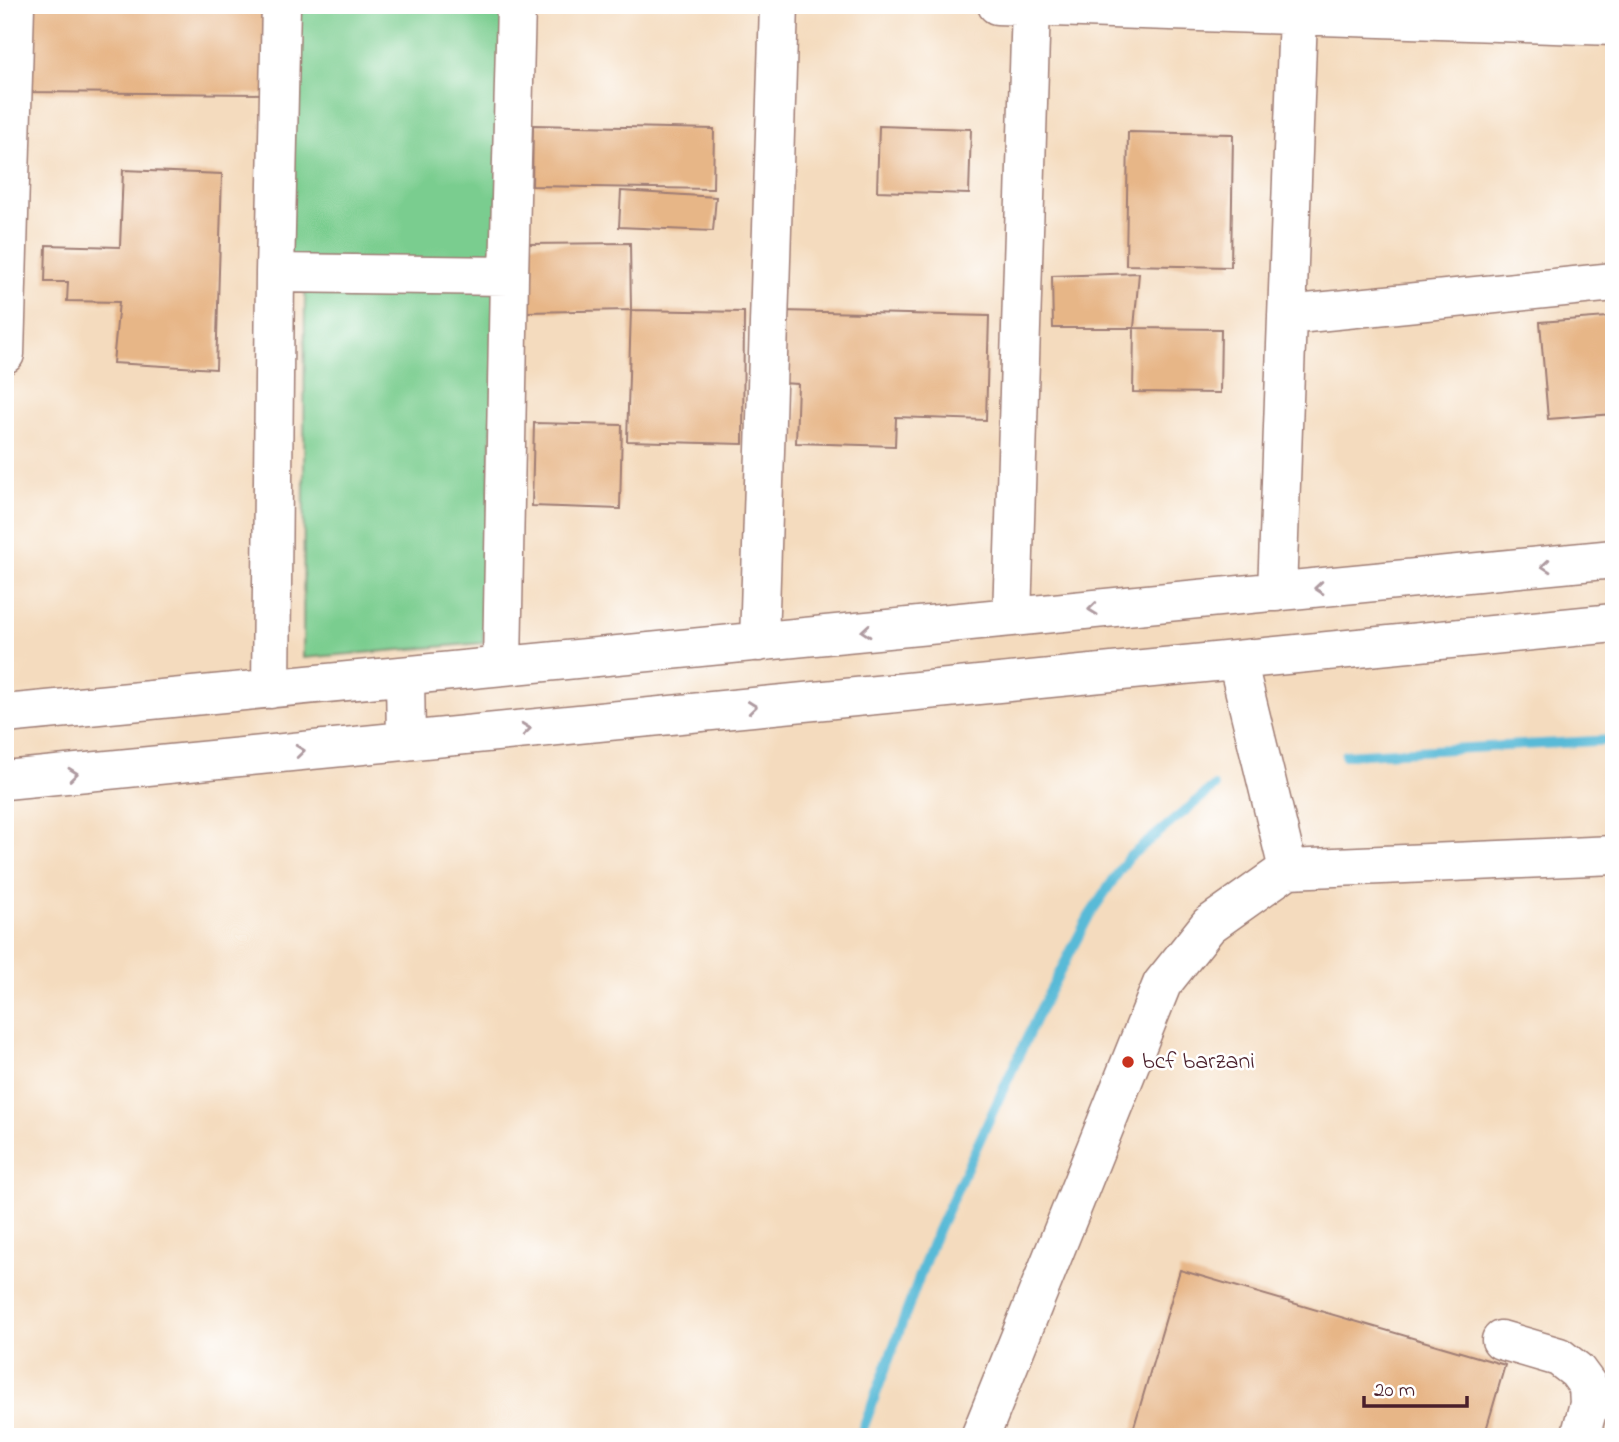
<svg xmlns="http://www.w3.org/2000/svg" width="1619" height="1442" viewBox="0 0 1619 1442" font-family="'Indie Flower',sans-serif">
<rect width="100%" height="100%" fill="#fff"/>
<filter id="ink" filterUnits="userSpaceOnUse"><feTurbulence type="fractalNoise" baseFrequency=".0143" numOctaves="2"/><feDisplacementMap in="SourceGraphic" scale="14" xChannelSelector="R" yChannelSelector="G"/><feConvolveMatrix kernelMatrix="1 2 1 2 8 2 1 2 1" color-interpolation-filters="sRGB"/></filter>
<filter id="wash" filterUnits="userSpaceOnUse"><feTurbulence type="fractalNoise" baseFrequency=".00686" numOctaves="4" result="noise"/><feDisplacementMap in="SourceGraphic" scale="28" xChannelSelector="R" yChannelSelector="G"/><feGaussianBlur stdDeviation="1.57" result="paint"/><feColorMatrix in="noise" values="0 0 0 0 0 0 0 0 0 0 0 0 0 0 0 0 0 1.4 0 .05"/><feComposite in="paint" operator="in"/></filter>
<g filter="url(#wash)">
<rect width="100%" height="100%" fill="#f4dbbe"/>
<!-- green -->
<path fill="#7acd8f" stroke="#62765d" stroke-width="2" d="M296,5H506L499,265L289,259Z
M498,282L483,643L303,658L305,283Z"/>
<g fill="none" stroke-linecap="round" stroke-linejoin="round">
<!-- stream -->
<path stroke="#58bad7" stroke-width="10" d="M1345,755L1614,740
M860,1437L932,1243L1038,1014L1089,916L1128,858L1214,787"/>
</g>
<g id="blocks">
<!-- building -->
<path fill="#e7b687" d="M28,5H270L269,94L27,92Z
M533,125L714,129L713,189L532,186Z
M879,126L971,129L969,194L877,191Z
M1128,132L1233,134L1231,267L1126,265Z
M123,170L222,174L216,369L113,363L119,302L67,301L68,282H45L46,245L120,247Z
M621,191L716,197L713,231L619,227Z
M630,243L631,310L525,312L526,244Z
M1139,273L1134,328L1221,329L1220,393L1133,392L1134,328H1053L1052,276Z
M631,310L744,312L743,444L627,441Z
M782,311L989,316L986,420L896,417L895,446L796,443L798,384L781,383Z
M1607,317L1614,414L1548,419L1540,322Z
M534,423L622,425L620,509L532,506Z
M1180,1270L1505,1365L1484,1437H1131Z"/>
</g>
</g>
<g filter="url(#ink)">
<use href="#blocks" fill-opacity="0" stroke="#9f7d74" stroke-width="2"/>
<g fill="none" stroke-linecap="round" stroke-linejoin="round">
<defs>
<path id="minor" d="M997,5L1614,26
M275,273L509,276
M1287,315L1614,282
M5,354L15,5
M1277,592L1298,15
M1012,617L1031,6
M759,642L779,5
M1237,660L1288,869
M502,666L509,276L516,5
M405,676L406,741
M271,689L275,273L281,5
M5,714L1614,559
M5,780L1614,623
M1501,1340L1559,1357L1577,1371L1588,1386L1589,1404L1580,1437
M980,1437L1162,984L1209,925L1288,869L1614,855"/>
</defs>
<!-- minor casing -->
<use href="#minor" stroke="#9f7d74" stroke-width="41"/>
<!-- minor -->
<use href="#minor" stroke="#fff" stroke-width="38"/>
</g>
<!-- one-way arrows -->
<defs><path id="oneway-chevron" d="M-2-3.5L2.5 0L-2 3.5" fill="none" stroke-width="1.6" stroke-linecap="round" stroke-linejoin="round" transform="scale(1.75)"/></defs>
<g stroke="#ae9aa0">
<use href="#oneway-chevron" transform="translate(1546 566) rotate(175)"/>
<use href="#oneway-chevron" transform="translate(1319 588) rotate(175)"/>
<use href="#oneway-chevron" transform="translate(1093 609) rotate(174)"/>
<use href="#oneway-chevron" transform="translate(866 631) rotate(175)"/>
<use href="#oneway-chevron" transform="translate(752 707) rotate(-6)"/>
<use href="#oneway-chevron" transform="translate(526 729) rotate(-6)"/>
<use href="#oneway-chevron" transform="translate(300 751) rotate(-6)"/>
<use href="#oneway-chevron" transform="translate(73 774) rotate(-6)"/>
</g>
</g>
<!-- markers -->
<circle fill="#c8321e" stroke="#fff" stroke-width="2.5" cx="1128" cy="1062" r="7"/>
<g text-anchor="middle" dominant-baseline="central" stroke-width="5" stroke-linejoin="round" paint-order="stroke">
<!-- poi labels -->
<g font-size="24" fill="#4a1f2b" stroke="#fff" text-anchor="start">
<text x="1142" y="1062">bcf barzani</text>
</g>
</g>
<!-- margin -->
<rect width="1619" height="1442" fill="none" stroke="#fff" stroke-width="28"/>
<!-- scale -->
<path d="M1364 1396v10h103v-10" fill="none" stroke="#4a1f2b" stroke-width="3.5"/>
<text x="1374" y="1396" font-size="21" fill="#4a1f2b" stroke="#ffffff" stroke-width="5" paint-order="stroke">20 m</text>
</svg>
